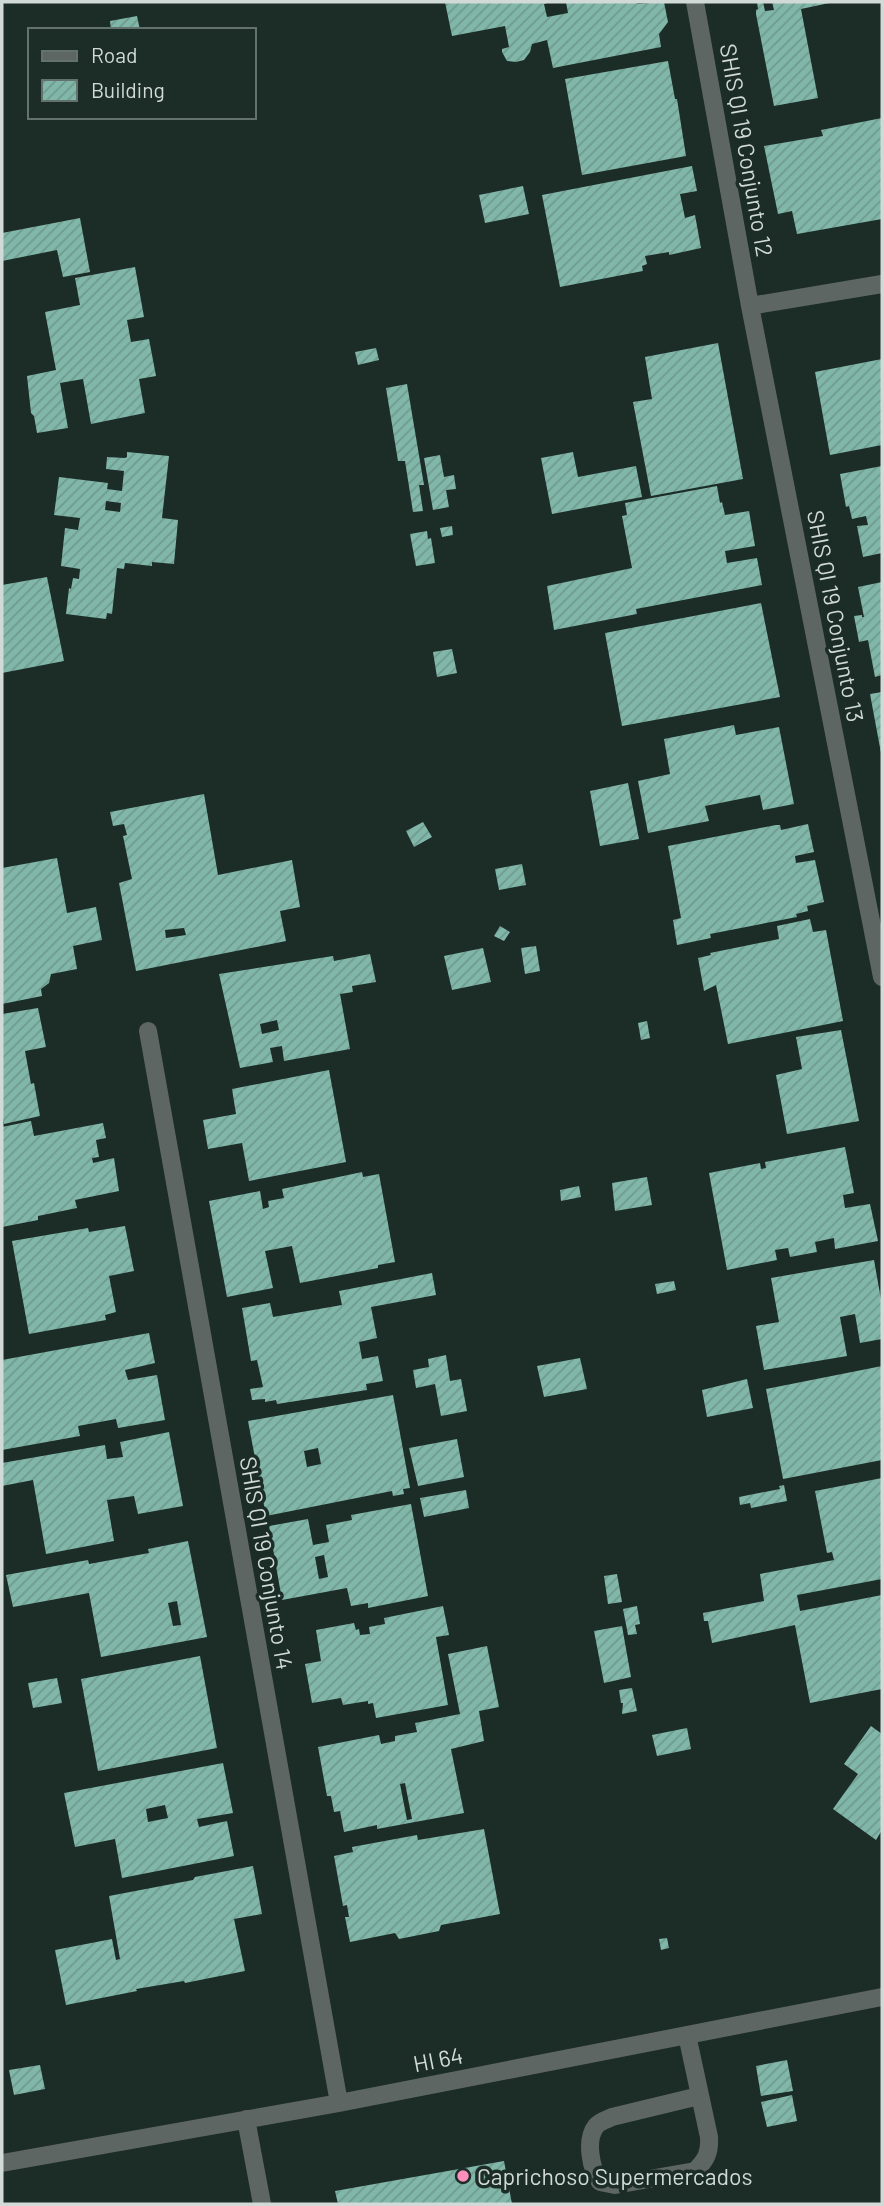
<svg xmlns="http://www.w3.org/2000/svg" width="884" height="2206" viewBox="0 0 884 2206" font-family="Barlow,sans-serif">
<defs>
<pattern id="building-hatch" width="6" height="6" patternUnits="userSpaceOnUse" patternTransform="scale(1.75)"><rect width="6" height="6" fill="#81b7a8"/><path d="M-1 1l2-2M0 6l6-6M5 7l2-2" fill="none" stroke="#709a8e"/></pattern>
</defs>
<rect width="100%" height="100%" fill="#1c2c27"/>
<!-- building -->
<path fill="url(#building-hatch)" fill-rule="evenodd" d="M445,2H550L544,4L547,17L568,13L566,2H634L638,4L664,2L668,22L659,34L661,47L553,68L547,40L532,44L530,52L524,60L516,62L507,61L502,52V49L509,47L505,26L452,36Z
M757,2H763L765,11L774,10L772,2H834L801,9L818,98L774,106L756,14V10L758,9Z
M137,16L140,30H111L110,21Z
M668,61L675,99H677L686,156L582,175L565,79Z
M882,118V219L797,234L792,211L778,214L764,146L823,136L821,130Z
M692,166L697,191L680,194L685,218L695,215L701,248L669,255V252L645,256L647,264L642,266L643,271L560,287L542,195Z
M523,186L529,214L485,223L479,195Z
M80,218L90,272L63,277L57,250L2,261V233Z
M135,267L144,317L127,320L131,342L149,339L156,376L139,379L145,413L91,424L83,379L60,383L68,428L37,433L34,416L31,413L27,376L56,370L45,312L80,305L75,278Z
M718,343L743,479L651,496L633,402L652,399L645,357Z
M376,348L379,360L358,365L355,352Z
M882,359V445L830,455L815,372Z
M407,384L424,485H419L423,511L413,512L405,461H398L386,388Z
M127,452L169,456L162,518L178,520L174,564L152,562V566L125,563L124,569L117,568L112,614L107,613L106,619L66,614L69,588L71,589L73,578L79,579L80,569L61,566L65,528L78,530L80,518L54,515L59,477L108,483L107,489L122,491L124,471L106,469L107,457L125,458L127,457ZM106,501L121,503L120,512L105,510Z
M573,452L578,477L636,466L642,497L552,514L541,458Z
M440,455L444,477L454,475L456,489L446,490L449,507L433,510L424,458Z
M882,466V553L863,557L857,526L868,525L866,516L852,519L849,506L846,507L840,474Z
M717,486L720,503L722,502L725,515L749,511L755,546L725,551L727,563L757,558L762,585L636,609L637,614L554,630L547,586L632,568L622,516L627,515L625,503Z
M452,526L453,535L442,537L440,528Z
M427,531L428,539L431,538L435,563L416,566L410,534Z
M47,577L64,661L2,673V585Z
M882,582V675L875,677L868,640L859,642L854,616L862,615V617H864L858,587Z
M761,603L780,697L622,726L605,633Z
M452,649L457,673L437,677L433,652Z
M882,692V753H881L870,694Z
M734,725L736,735L779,727L794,804L763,810L760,795L705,806L709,821L648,833L638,781L670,774L664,739Z
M628,783L639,839L600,846L590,791Z
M204,794L218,875L292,860L300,907L280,911L286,941L136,971L119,883L132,879L123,836L127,835L124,824L113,826L110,812ZM184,928L186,935L166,938L165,930Z
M423,822L432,837L414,847L406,831Z
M808,824L814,852L795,856L796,863L815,860L824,902L807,906L808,911L796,914L797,917L710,934L711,938L677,945L673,920L681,918L668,846L776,825H780L781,830Z
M57,858L67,913L96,907L102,940L73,946L77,969L51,974L49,983L41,989L42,996L2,1004V868Z
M522,864L526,885L499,890L495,869Z
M810,919L813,932L826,930L843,1021L728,1044L716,985L704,991L698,958L711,955L710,953L779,939L777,926Z
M500,926L510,932L504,941L494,936Z
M536,946L540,971L525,974L521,948Z
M483,948L491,982L452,990L444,956Z
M370,954L376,982L352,986L353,992L340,994L350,1049L284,1061L282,1046L270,1048L273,1062L240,1068L219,974L333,956L334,961ZM277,1020L279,1030L262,1034L260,1024Z
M38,1008L46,1047L25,1051L31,1084L34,1083L40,1116L4,1124L2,1110V1014Z
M647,1021L650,1038L641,1040L638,1023Z
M841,1030L859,1121L787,1134L776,1075L802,1069L796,1037Z
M329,1070L346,1162L249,1181L242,1143L208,1149L203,1120L236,1114L232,1089Z
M31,1121L34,1136L103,1123L106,1138L96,1140L99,1157L92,1158L93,1163L114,1158L119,1191L75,1200L77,1208L38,1216V1220L2,1227V1127Z
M845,1147L854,1193L843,1195L845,1208L870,1204L878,1241L835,1249L834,1238L815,1242L817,1252L790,1257L788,1248L775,1250L777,1260L727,1270L709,1173L760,1163L761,1169L766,1168L765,1162Z
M362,1172L363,1177L379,1174L395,1262L378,1265V1268L300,1283L292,1246L265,1251L273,1288L227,1297L209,1201L260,1191L263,1209L269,1207L268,1201L284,1198L282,1189Z
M647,1177L652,1205L615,1211L612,1183Z
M579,1186L581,1197L561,1201L560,1190Z
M125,1226L134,1271L109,1276L116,1312L105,1315L106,1320L29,1334L12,1241L88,1228L89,1232Z
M874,1260L882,1305V1339L860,1343L855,1314L840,1317L847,1356L764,1370L756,1326L779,1322L771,1278Z
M432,1273L436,1295L371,1307L377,1338L359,1342L362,1359L378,1356L383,1381L366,1384L367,1390L277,1404L276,1400L265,1402V1399L252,1400L250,1389L263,1387L257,1360L251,1361L242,1308L270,1303L273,1317L342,1305L339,1291Z
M674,1281L676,1290L657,1294L655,1284Z
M149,1333L155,1363L125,1370L128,1380L157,1375L165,1420L118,1428L116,1419L78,1426L80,1436L2,1450V1360Z
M446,1355L450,1381L461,1379L467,1411L441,1416L435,1384L416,1388L413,1370L429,1367L428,1359Z
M580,1358L587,1389L544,1397L537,1366Z
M882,1366V1460L783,1479L766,1389Z
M747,1379L753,1408L707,1417L702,1390Z
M393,1395L410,1488L403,1489L404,1494L393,1496L392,1491L266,1516L248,1421ZM318,1448L321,1464L307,1467L304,1451Z
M169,1432L183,1506L138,1514L134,1496L107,1500L114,1541L46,1554L33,1480L2,1486V1463L105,1445L107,1459L123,1457L120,1442Z
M457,1439L464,1477L418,1486L409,1448Z
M882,1478V1579L797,1595L800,1611L882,1595V1689L810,1703L795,1625L712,1643L708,1621H704L703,1613L764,1601L760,1574L834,1560L832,1552L827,1553L815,1491Z
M784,1485L787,1501L751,1508L750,1503L740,1505L739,1497L780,1489L779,1486Z
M466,1490L469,1508L424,1517L420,1498Z
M411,1504L428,1596L368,1608V1603L351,1606L347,1588L282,1600L269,1526L308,1519L313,1545L329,1542L326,1525L352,1520L351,1515ZM324,1555L328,1577L319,1579L315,1557Z
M188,1541L207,1637L101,1657L89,1593L13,1607L6,1575L88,1560L89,1564L149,1553L148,1549ZM177,1601L181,1625L173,1626L168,1603Z
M617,1574L622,1602L608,1604L604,1576Z
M443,1606L449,1635L436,1637L448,1705L376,1718L373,1703L368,1704V1701L343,1705L341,1698L312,1703L305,1664L321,1661L316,1630L354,1623L356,1630L359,1629L360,1635L370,1634L369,1627L385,1624L384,1618Z
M637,1606L640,1624L635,1625L637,1634L628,1635L623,1609Z
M622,1626L631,1677L604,1683L594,1631Z
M487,1646L499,1707L479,1711L484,1741L451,1749L464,1813L377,1829V1825L344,1832L340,1811L334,1812L331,1796H327L318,1747L379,1735L381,1744L395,1741V1736L417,1732L415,1723L460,1714L448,1654ZM405,1783L412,1819L407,1820L400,1784Z
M200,1656L217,1748L98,1771L81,1679Z
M57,1678L62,1703L33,1708L28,1683Z
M632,1688L637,1711L622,1714L623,1703H621L619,1690Z
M871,1726L882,1734V1830L876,1840L833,1809L858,1774L844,1764Z
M687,1728L691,1749L657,1756L652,1735Z
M223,1763L233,1813L197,1819L199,1827L227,1821L234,1856L122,1878L115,1839L75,1847L64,1793ZM165,1805L168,1818L148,1822L146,1809Z
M484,1829L500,1914L441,1925L439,1931L399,1939L395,1933L350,1942L345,1917H349L347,1905L343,1906L334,1856L353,1852L352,1847L417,1835L418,1840Z
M253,1866L262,1914L234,1919L245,1971L185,1983L184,1981L136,1989L137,1991L66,2005L55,1950L112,1939L116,1960L120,1959L109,1896L193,1880L195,1877Z
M667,1938L669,1948L661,1950L659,1939Z
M787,2060L793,2091L761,2096L756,2066Z
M40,2065L45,2089L14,2095L9,2070Z
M792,2095L797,2121L767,2127L761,2102Z
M504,2161L512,2204H338L335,2191Z"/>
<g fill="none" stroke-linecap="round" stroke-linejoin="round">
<!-- minor -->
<path stroke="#5e6664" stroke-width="18" d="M695,2L750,306L882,977
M750,306L882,284
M148,1031L339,2103
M687,2035L709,2137C710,2153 706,2160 695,2171L615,2185L600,2182C591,2169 585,2140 596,2126C600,2121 606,2120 612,2117L699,2096
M246,2119L262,2204
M2,2163L339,2103L882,1997"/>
</g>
<!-- markers -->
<circle fill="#fe8ebb" stroke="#1c2c27" stroke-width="2.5" cx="463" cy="2176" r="7"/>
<g text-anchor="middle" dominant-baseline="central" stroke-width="7" stroke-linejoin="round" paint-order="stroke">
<!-- street labels -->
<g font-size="23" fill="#d1dad7" stroke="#1c2c27">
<text transform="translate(747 150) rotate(80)">SHIS QI 19 Conjunto 12</text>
<text transform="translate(836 616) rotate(79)">SHIS QI 19 Conjunto 13</text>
<text transform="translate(267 1563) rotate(80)">SHIS QI 19 Conjunto 14</text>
<text transform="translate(438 2059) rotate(-11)">HI 64</text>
</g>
<!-- poi labels -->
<g font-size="23" fill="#d1dad7" stroke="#1c2c27" text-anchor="start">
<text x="477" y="2176">Caprichoso Supermercados</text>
</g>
</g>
<!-- border -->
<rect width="884" height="2206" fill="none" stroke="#d1dad7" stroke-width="7"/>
<!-- legend -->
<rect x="28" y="28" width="228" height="91" fill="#1c2c27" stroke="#64726d" stroke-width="2"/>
<rect x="42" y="51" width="35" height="10" fill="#5e6664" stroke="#64726d" stroke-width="2"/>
<text x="91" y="63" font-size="21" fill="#d1dad7">Road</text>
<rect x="42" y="80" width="35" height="21" fill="url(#building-hatch)" stroke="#64726d" stroke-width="2"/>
<text x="91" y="98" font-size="21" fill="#d1dad7">Building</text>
</svg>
